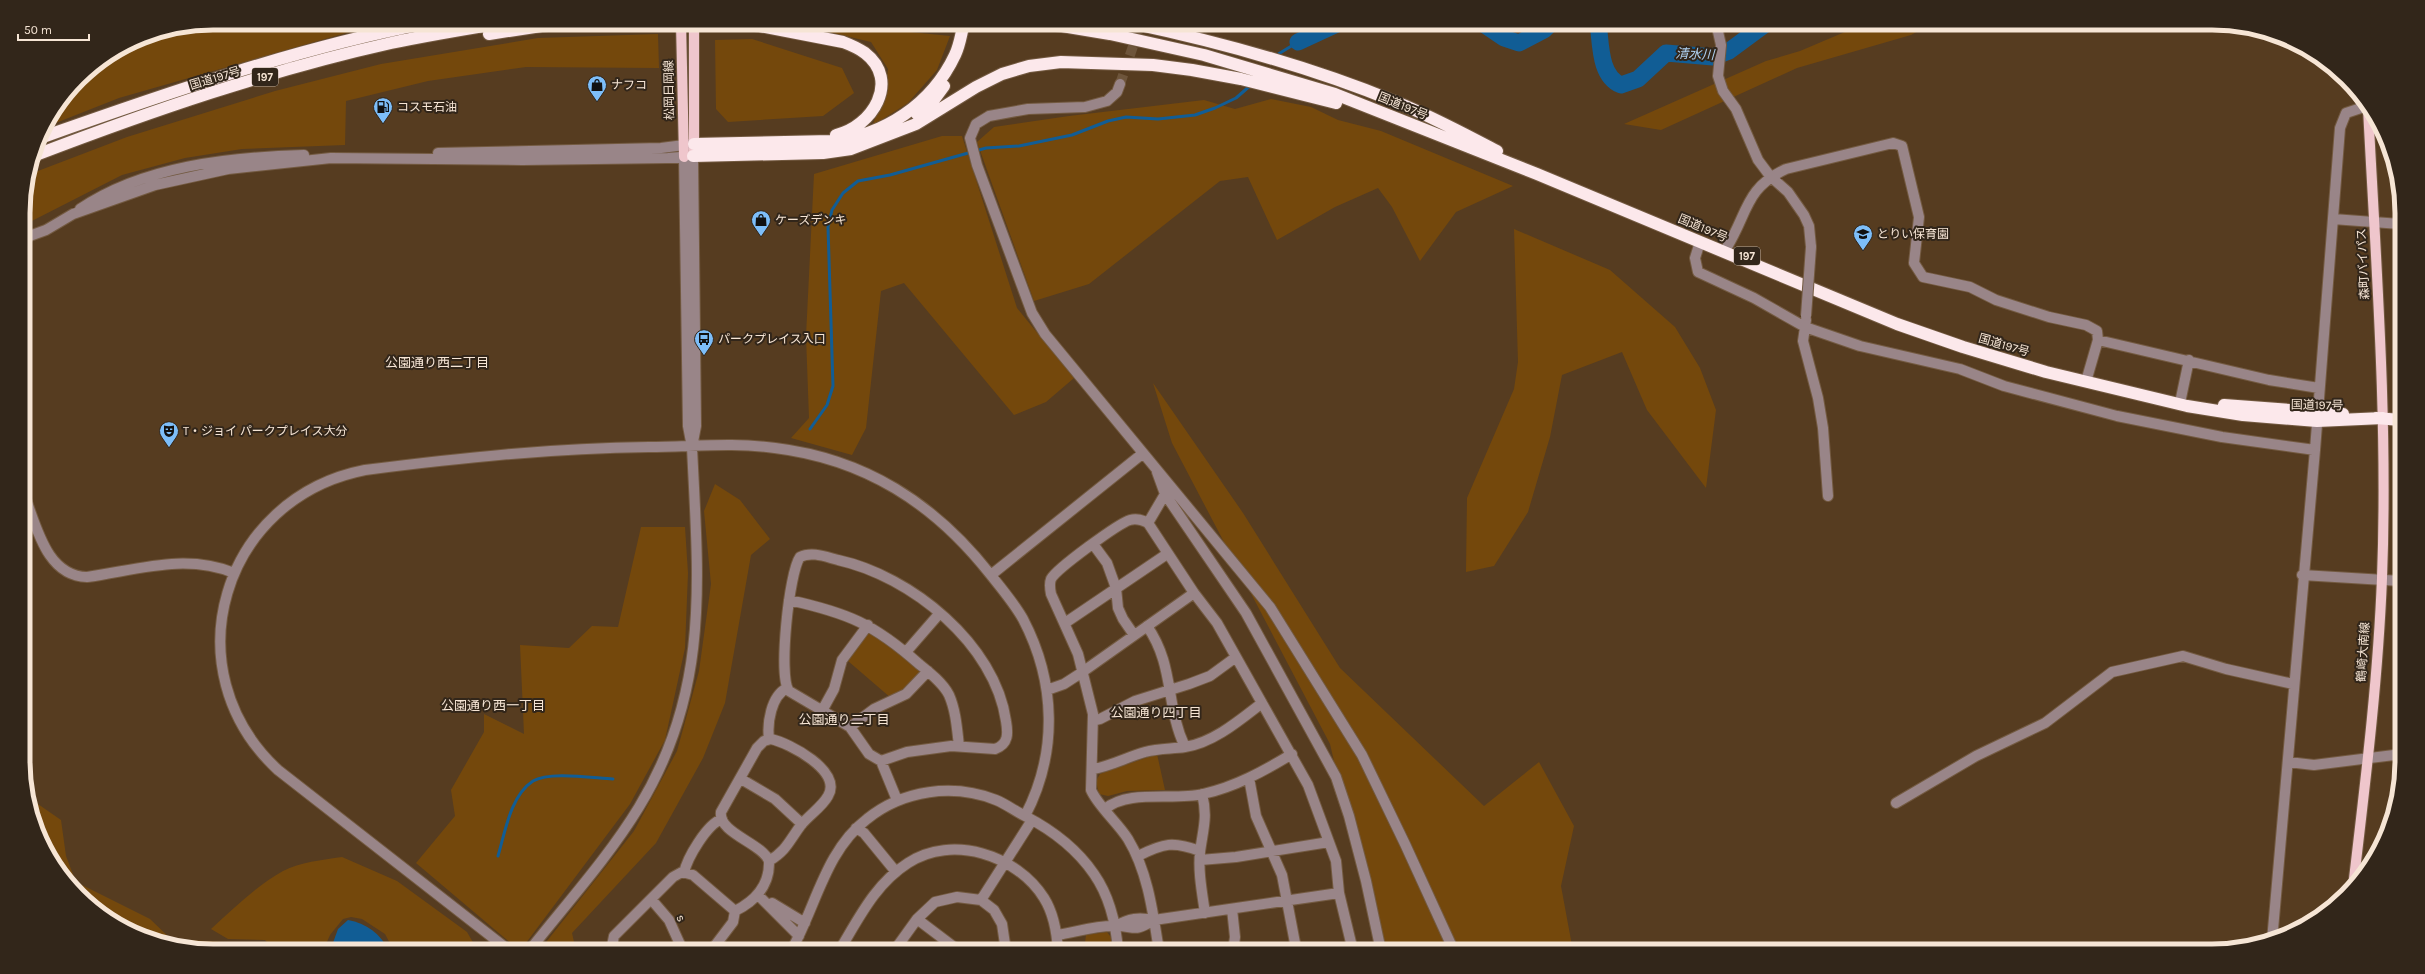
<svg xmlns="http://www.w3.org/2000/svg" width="2425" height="974" viewBox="0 0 2425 974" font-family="Karla,'Noto Sans JP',sans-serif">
<rect width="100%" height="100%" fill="#563c20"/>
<!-- green -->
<path fill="#74480c" d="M213,23H381L119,98L43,128L87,70L140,37Z
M791,23H820L950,36L937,70L908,103L872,126L885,96L888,69L871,42Z
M1866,23H1933L1911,35L1797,68L1661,130L1624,124L1766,61L1800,51Z
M658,34L659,68L526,67L428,81L346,101L345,145L242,149L185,158L122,175L24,225L23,200L30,174L127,137L275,91L381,64L538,38Z
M752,39L842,68L854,93L823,116L728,122L716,109L715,40Z
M1271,99L1311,107L1338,120L1381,131L1513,186L1456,212L1420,261L1392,207L1378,188L1335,207L1277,240L1248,177L1220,181L1089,284L1034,301L977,142L994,127L1069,116L1204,100L1235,109Z
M942,136H962L1017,308L1074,378L1046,402L1014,415L904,283L881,291L866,428L852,455L791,438L809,418L806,336L814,174Z
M1514,229L1610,270L1675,327L1700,368L1716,410L1706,488L1647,410L1622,352L1562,375L1550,437L1528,512L1494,566L1466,572L1467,498L1514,389L1518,362Z
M1153,383L1243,513L1340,668L1484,806L1539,762L1574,826L1561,886L1573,951H1379L1330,744L1172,443Z
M715,484L740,500L770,539L751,555L725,703L703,758L656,843L572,933L576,951H544L543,946L634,831L677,751L699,671L711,584L704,511Z
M641,527H685L688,573L685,648L665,740L630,804L520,951L416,863L455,816L451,790L484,732V714L524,734L520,645L569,648L592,626L618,627Z
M869,628L924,672L907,689L891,698L848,661Z
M1157,754L1165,790L1127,791L1108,796L1099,794L1096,781L1100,774Z
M28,802H35L61,820L66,856L76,882L150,919L174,942L187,940L261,944L268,951H213L152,941L107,919L70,886L42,845Z
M342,857L397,881L467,932L478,951H394L385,934L362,919L351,917L343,919L330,935L323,951H276L265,940L228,939L211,929C233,909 256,886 283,871C300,862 322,860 342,857Z
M1107,932L1113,940L1112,951H1084L1086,935Z"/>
<!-- water -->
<path fill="#115d95" d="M348,920C366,923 381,934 389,951H330L338,929Z"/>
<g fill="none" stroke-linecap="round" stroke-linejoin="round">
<!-- stream -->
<path stroke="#115d95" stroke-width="3" d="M1275,56L1298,42
M810,429L827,405L833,386L828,227L832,210L843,193L858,181L890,175L986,148L1019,146L1072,135L1108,121L1126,117L1158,119L1195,115L1215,108L1236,98L1251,85
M498,856C505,833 510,796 533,781C549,771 593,778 613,779"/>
<!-- river -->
<path stroke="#115d95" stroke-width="17" d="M1482,23L1504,38L1519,43L1544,30L1551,23
M1598,23C1601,43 1599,76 1621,85L1638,79L1666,53L1713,57L1729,51L1767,23
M1298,42L1339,23"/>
<!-- minor-tunnel -->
<path stroke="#6e553b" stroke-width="10" stroke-dasharray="10 5" stroke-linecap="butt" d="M1120,84L1141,23"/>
<defs>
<path id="minor" d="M1716,23L1721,45L1718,76L1723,91L1736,109L1758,160L1770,176L1788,192L1804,215L1809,226L1811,247
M1120,84L1117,92L1107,101L1085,107L1028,109L989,116L976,124L970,138L977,165L1032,313L1045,334L1270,607L1362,755L1405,844L1454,951
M438,153L661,148L692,144
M80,209C143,166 230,157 304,155
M2333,219L2400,224
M24,238L46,230L73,214L155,185L228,169L331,158L522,160L668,158L693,156L696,426L692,447
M1700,242L1695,258L1698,272L1754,298L1805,327L1860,346L1960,369L2004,386L2117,416L2222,437L2315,450
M1727,247C1748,213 1745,188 1786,169L1893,143L1902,146L1919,217L1914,263L1923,277L1970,287L1996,300L2049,317L2086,325L2097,331L2098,340
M1806,320L1803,341L1818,398L1823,428L1828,496
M2087,378L2098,340L2269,380L2319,388
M2181,398L2189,360
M1157,472L1165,494L1246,613L1336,777L1349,816L1366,881L1381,951
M25,497C37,528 47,576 87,577C137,570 185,553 234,573
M1148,523L1165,494
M1093,544L1107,563L1116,588L1118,608L1123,619L1134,635
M991,575L1142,454
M2302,575L2401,581
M789,600C848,613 874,624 919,664C929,672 943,683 949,695C956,711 957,729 959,746
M1065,623L1167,554
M1147,626C1175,666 1165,705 1185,747
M906,652L939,614
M1047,690L1064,684L1081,673L1194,593
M823,709L834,689L842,660L868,625
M1093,721L1100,719L1135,701L1189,684L1210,676L1236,657
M850,727L869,754L881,761L907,752L951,746L995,749C1009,744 1008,733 1006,721C995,644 911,576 838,560C826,557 812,551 800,557C789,572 778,677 789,691L850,727L874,709L906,694L928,671
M769,739C767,723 771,696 787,688
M881,761L897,800
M2288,762L2314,765L2402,754
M1093,769C1111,766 1127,757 1145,752C1159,748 1171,749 1185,747C1213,743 1240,720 1262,703
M1249,778L1256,816L1282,875L1295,943L1293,951
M741,779L775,799L802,824
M1202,794C1208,817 1203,829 1200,852C1198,872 1202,892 1205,913
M1896,803L1976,756L2045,723L2112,672L2183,656L2226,669L2293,684
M1105,809C1129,789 1173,801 1203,794C1235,787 1264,771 1292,754
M856,828L864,833L896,872
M1138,856C1164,843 1173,841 1200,851
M1200,860L1236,857L1329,842
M684,873C687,858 707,824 722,819
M758,895L799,936
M651,899L669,920L683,951
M981,900L1032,820
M772,903L805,923
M1232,909L1235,937L1233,951
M735,911C755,901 770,886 769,861C762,843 718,833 721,812L757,748L764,741L771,739C789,743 843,771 828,796C822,807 809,815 801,825C789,841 787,850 769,861
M917,919L954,947L965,951
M1116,926C1129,918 1139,917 1154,920L1339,893
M1057,935C1076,932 1097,925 1116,926C1136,926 1133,933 1154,920
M2272,941L2315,450L2340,128L2346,113L2367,106
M510,951L278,770C170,670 222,498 365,470C459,458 553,448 649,447C690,447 733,442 775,448C865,459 934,503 990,574C1002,589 1014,603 1023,619C1056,682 1058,753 1025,816
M529,951C566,904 608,858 639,807C711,689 698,578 692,447L688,426L684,157
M611,951L614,936L673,877L682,872L693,875L735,911L733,922L711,951
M791,951C816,907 825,851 867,819C903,790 953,783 996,800C1006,804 1015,811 1025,816C1052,830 1077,849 1094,874C1110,897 1116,923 1118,951
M839,951C859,918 875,884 908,863C952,834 1017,855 1044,898C1054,914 1057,933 1058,951
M894,951L917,919L935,902L957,897L981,900L994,910L1002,924L1006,951
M1159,951C1153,913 1148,872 1128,839C1118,823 1098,806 1091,790L1093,714L1078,654L1051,594C1050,589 1049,584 1051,579C1056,569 1119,523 1130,520C1137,518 1142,520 1148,523L1194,593L1217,623L1308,785L1336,861L1339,893L1353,951"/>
<path id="major" d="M681,23L684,157
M694,152V23
M2353,887C2365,785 2378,681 2382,578C2388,421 2376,264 2368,108"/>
<path id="highway" d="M744,23L843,42C851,45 858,48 865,53C901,81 872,127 836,135
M1044,23L1110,34L1204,55L1335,94L1537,174L1897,324L1963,347L2046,372L2187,406L2243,415L2317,421L2383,418
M1130,23C1220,42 1311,67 1396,102C1431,116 1464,134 1497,151
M489,34L561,23
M917,114L933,101L944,86
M40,138C167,93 294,49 426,23
M694,144L831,141C884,136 932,104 955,55C960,45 961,34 964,23
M36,155C151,111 270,70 391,43C428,35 465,29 502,23
M693,156L823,153L851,149L916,124L976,87L1002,74L1029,66L1061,62L1153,65L1192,70L1241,79L1336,103
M2224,405L2343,414
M2376,418L2401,420"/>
</defs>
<!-- minor casing -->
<use href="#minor" stroke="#735a41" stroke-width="12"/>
<!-- major casing -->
<use href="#major" stroke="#735a41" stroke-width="12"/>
<!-- highway casing -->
<use href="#highway" stroke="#735a41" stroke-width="14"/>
<!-- minor -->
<use href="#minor" stroke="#998588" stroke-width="10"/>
<!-- major -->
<use href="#major" stroke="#efc6cc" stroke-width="10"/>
<!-- highway -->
<use href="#highway" stroke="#fce8eb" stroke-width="12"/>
<defs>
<path id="minor-bridge" d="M1806,316L1811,247"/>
</defs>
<!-- minor-bridge casing -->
<use href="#minor-bridge" stroke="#735a41" stroke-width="12" stroke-linecap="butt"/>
<!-- minor-bridge -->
<use href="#minor-bridge" stroke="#998588" stroke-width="10"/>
</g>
<!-- icons -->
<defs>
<symbol id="shop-pin" viewBox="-11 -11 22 30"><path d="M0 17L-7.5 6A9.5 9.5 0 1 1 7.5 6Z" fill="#7dbef9" stroke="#32261a"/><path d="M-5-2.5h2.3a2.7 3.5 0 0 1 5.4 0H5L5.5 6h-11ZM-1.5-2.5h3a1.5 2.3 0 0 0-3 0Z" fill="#111"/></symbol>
<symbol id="fuel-pin" viewBox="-11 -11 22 30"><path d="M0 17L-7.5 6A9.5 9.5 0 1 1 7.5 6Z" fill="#7dbef9" stroke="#32261a"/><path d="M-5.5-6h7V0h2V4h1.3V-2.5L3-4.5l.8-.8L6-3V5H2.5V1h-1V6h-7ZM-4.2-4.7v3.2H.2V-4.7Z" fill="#111"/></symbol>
<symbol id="school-pin" viewBox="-11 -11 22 30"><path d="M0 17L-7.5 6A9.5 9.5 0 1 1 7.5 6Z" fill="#7dbef9" stroke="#32261a"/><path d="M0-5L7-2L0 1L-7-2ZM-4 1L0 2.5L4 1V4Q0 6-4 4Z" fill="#111"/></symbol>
<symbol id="bus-pin" viewBox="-11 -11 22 30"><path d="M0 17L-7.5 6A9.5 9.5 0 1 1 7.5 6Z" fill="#7dbef9" stroke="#32261a"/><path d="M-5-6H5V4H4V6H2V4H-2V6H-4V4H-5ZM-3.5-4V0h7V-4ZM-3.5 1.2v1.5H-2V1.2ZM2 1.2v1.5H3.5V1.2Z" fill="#111"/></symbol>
<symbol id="theatre-pin" viewBox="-11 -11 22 30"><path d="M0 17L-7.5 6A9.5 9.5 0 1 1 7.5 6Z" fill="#7dbef9" stroke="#32261a"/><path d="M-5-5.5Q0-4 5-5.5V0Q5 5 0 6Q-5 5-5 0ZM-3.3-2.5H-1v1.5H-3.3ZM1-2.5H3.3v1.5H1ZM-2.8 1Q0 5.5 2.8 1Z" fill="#111"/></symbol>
</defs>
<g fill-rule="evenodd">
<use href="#shop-pin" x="586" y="74" width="22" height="30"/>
<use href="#fuel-pin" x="372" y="96" width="22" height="30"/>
<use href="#shop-pin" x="750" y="209" width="22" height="30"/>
<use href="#school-pin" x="1852" y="223" width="22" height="30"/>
<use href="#bus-pin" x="693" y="328" width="22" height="30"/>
<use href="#theatre-pin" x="158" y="420" width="22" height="30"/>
</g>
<g text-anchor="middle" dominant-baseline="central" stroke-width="4" stroke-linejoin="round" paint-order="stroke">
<!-- shield labels -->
<g fill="#32261a" stroke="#bbac9d" stroke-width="1">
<rect x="252" y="68" width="26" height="18" rx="3"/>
<rect x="1734" y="247" width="26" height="18" rx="3"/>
</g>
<g font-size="11" font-weight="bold" fill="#f6e5d5">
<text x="265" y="77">197</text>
<text x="1747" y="256">197</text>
</g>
<!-- street labels -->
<g font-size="12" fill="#f6e5d5" stroke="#32261a">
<text transform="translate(215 78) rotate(-17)">国道197号</text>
<text transform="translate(669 90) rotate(-91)">松岡日岡線</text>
<text transform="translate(1403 106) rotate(22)">国道197号</text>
<text transform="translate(1703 228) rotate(23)">国道197号</text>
<text transform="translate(2363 264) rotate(-93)">森町バイパス</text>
<text transform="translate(2004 345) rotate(16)">国道197号</text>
<text transform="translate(2317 405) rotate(1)">国道197号</text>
<text transform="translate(2363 652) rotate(-86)">鶴崎大南線</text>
<text transform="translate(681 918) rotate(63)">s</text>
</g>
<!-- poi labels -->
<g font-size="12" fill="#f6e5d5" stroke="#32261a" text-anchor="start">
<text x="611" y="85">ナフコ</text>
<text x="397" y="107">コスモ石油</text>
<text x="775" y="220">ケーズデンキ</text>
<text x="1877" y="234">とりい保育園</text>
<text x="718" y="339">パークプレイス入口</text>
<text x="183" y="431">T・ジョイ パークプレイス大分</text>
</g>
<!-- water labels -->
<g font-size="13" font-style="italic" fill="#aed0f0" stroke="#32261a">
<text transform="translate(1695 54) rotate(2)">清水川</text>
</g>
<!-- neighbourhood labels -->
<g font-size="13" fill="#f6e5d5" stroke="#32261a">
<text x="437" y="362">公園通り西二丁目</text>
<text x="493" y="705">公園通り西一丁目</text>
<text x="1156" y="712">公園通り四丁目</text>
<text x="844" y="719">公園通り二丁目</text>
</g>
</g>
<!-- crop -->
<path d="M0 0H2425V974H0ZM213 30H2212A183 183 0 0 1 2395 213V761A183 183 0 0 1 2212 944H213A183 183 0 0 1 30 761V213A183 183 0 0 1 213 30Z" fill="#32261a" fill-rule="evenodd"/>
<path fill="none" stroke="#f6e5d5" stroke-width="5" d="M213 30H2212A183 183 0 0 1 2395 213V761A183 183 0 0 1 2212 944H213A183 183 0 0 1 30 761V213A183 183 0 0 1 213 30Z"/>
<!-- scale -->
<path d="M18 34v6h71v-6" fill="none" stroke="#f6e5d5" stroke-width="2"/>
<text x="24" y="34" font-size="12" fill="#f6e5d5" stroke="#32261a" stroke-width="3" paint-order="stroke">50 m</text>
</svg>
